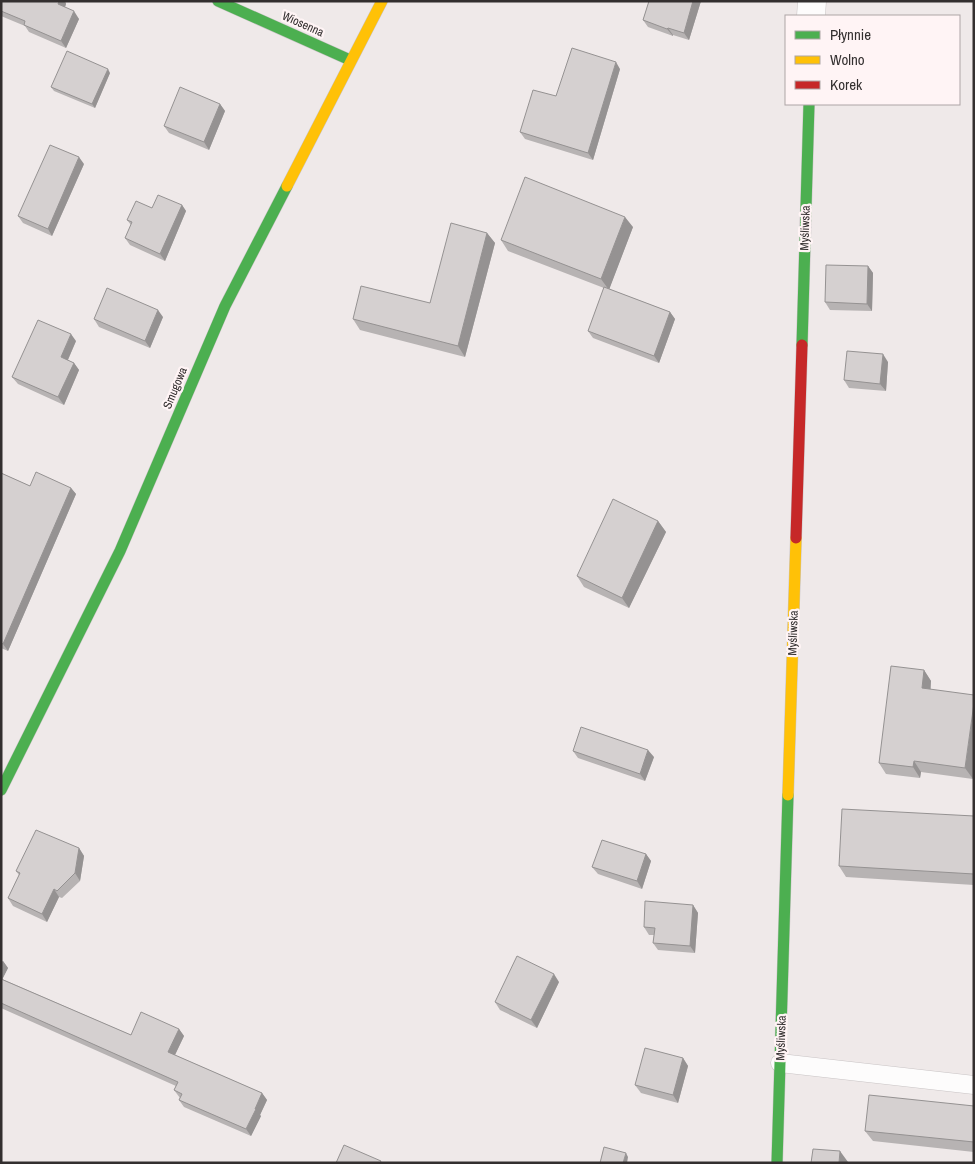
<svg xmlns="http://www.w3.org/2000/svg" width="975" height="1164" viewBox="0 0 975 1164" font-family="'Archivo Narrow',sans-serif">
<rect width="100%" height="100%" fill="#efe9e9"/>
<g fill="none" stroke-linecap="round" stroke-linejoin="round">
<defs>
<path id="lane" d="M780,1063L974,1085"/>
<path id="street" d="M811,16L812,1"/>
<path id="fast" d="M218,1L350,60
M802,345L809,104
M1,790L120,551L225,306L287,186
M777,1163L788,795"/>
<path id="slow" d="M287,186L382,1
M788,795L796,538"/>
<path id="jam" d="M796,538L802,345"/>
</defs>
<!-- lane casing -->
<use href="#lane" stroke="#c9c4c5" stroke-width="19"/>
<!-- street casing -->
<use href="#street" stroke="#c9c4c5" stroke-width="29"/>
<!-- fast casing -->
<use href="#fast" stroke="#c9c4c5" stroke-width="12"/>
<!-- slow casing -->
<use href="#slow" stroke="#c9c4c5" stroke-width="12"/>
<!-- jam casing -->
<use href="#jam" stroke="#c9c4c5" stroke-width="12"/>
<!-- lane -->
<use href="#lane" stroke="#fdfcfc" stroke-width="18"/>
<!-- street -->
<use href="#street" stroke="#fdfcfc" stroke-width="28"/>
<!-- fast -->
<use href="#fast" stroke="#4caf50" stroke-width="11"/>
<!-- slow -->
<use href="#slow" stroke="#ffc107" stroke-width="11"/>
<!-- jam -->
<use href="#jam" stroke="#c62828" stroke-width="11"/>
</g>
<!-- wall -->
<path fill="#b7b3b3" d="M1,1H65L66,4L65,7L79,19L66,48L29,32L25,26L1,16Z
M649,1H701L689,40L673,35V36L648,27L643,20Z
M620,69L593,160L525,139L520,132L556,96Z
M110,73L95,108L54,91L51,87Z
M220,104L225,111L209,150L169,133L164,126Z
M84,164L52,236L23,223L18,216Z
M182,205L186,211L165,261L130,245L125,238L131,225L127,220L152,208Z
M633,227L609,289L670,312L675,319L659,363L593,338L588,331L604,288L508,251L501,240Z
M487,233L495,243L465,357L360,330L353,319L430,303Z
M868,266L873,273L872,311L830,310L825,302Z
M163,317L150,348L99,327L94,319Z
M76,341L68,360L74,363L79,370L64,405L18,384L12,377Z
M888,362L886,391L849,388L844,380Z
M1,473L30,486L71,488L76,494L8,651L1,648Z
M658,521L666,532L629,608L584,587L577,576Z
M924,670L931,681V689L973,779L921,772L920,778L886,774L879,763Z
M573,751L654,757L645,781L578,758Z
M974,816V885L846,877L839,866Z
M79,848L84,856L80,881L62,898L59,897L47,922L13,906L8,898L19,875L16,871Z
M646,854L651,861L642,889L598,874L592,867Z
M693,905L698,913L695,953L658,950L653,943L654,935H649L644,927Z
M1,961H3L8,968L2,979L131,1035L179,1029L184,1036L175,1055L262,1093L267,1100L260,1115L261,1116L251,1136L184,1107L179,1100L180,1098L174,1090L176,1086L1,1008Z
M559,982L537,1028L500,1010L495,1002Z
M683,1058L688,1066L678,1103L641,1093L635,1085Z
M974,1106V1152L873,1141L865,1131Z"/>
<!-- shaded-wall -->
<path fill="#959292" d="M59,1H65L66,4L63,12L58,4Z
M693,1H701L689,40L684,33Z
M74,11L79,19L66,48L61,41Z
M668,28L673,35V36L667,29Z
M616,62L620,69L593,160L588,153Z
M108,69L110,73L95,108L92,104Z
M220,104L225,111L209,150L204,142Z
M79,157L84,164L52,236L48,229Z
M182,205L186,211L165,261L160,254Z
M625,217L633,227L609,290L601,279Z
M487,233L495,243L465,357L458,346Z
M868,266L873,273L872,311L867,304Z
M158,310L163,317L150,348L145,341Z
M670,312L675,319L659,363L654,356Z
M71,334L76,341L66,364L61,357Z
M883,354L888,362L886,391L880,384Z
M74,363L79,370L64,405L58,397Z
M71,488L76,494L8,651L3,644Z
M658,521L666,532L629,608L622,598Z
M924,670L931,681L929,699L922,688Z
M974,703V773L973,779L965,768Z
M648,750L654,757L645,781L640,774Z
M914,761L921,772L920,778L913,767Z
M79,848L84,856L80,881L75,873Z
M646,854L651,861L642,889L637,881Z
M54,889L59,897L47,922L42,914Z
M693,905L698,913L695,953L690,946Z
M3,961L8,968L1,982V964Z
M554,974L559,982L537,1028L531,1020Z
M179,1029L184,1036L173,1059L168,1052Z
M683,1058L688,1066L678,1103L673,1095Z
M262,1093L267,1100L260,1115L261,1116L251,1136L246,1129Z
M840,1151L848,1162V1163H839Z
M626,1153L628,1157L627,1163H623Z"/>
<!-- building -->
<path fill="#d5d0d0" stroke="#959292" d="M1,1H59L58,4L74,11L61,41L24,25L25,21L1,11Z
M649,1H693L684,33L668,28L667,29L643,20Z
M572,48L616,62L588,153L520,132L533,90L556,96Z
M67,51L108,69L92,104L51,87Z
M180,87L220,104L204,142L164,126Z
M50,145L79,157L48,229L18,216Z
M525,177L625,217L601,279L501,240Z
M158,195L182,205L160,254L125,238L132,222L127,220L136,201L152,208Z
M451,223L487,233L458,346L353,319L361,286L430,303Z
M826,265L868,266L867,304L825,302Z
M604,287L670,312L654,356L588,331Z
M107,288L158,310L145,341L94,319Z
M38,320L71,334L61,357L74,363L58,397L12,377Z
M847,351L883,354L880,384L844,380Z
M36,472L71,488L3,644L1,643V473L30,486Z
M613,499L658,521L622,598L577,576Z
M891,666L924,670L922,688L974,695V703L965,768L914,761L913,767L879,763Z
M581,727L648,750L640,774L573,751Z
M842,809L974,816V874L839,866Z
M36,830L79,848L75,873L57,891L54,889L42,914L8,898L20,873L16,871Z
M602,840L646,854L637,881L592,867Z
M645,901L693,905L690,946L653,943L655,928L644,927Z
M517,956L554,974L531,1020L495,1002Z
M1,979L131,1035L141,1012L179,1029L168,1052L262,1093L255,1109H256L246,1129L179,1100L182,1094L174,1090L178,1082L1,1003Z
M645,1048L683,1058L673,1095L635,1085Z
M869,1095L974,1106V1142L865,1131Z
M344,1145L381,1161L380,1163H336Z
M604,1147L626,1153L623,1163H600Z
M813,1149L840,1151L839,1163H811Z"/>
<g text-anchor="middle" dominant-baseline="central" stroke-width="4.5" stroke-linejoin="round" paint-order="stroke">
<!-- street labels -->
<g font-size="12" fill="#332f2f" stroke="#fff4f5">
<text transform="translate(303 24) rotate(24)">Wiosenna</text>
<text transform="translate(805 228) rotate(-88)">Myśliwska</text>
<text transform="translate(175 388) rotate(-67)">Smugowa</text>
<text transform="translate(793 633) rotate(-88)">Myśliwska</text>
<text transform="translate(781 1038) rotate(-88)">Myśliwska</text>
</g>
</g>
<!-- border -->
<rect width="975" height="1164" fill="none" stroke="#332f2f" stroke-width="5"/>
<!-- legend -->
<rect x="785" y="15" width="175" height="90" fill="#fff4f5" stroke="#ada5a6"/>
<rect x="795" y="31" width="25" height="8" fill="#4caf50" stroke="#ada5a6"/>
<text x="830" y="40" font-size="15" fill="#332f2f">Płynnie</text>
<rect x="795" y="56" width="25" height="8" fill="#ffc107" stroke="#ada5a6"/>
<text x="830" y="65" font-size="15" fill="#332f2f">Wolno</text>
<rect x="795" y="81" width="25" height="8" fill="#c62828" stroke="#ada5a6"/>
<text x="830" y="90" font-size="15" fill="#332f2f">Korek</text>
</svg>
